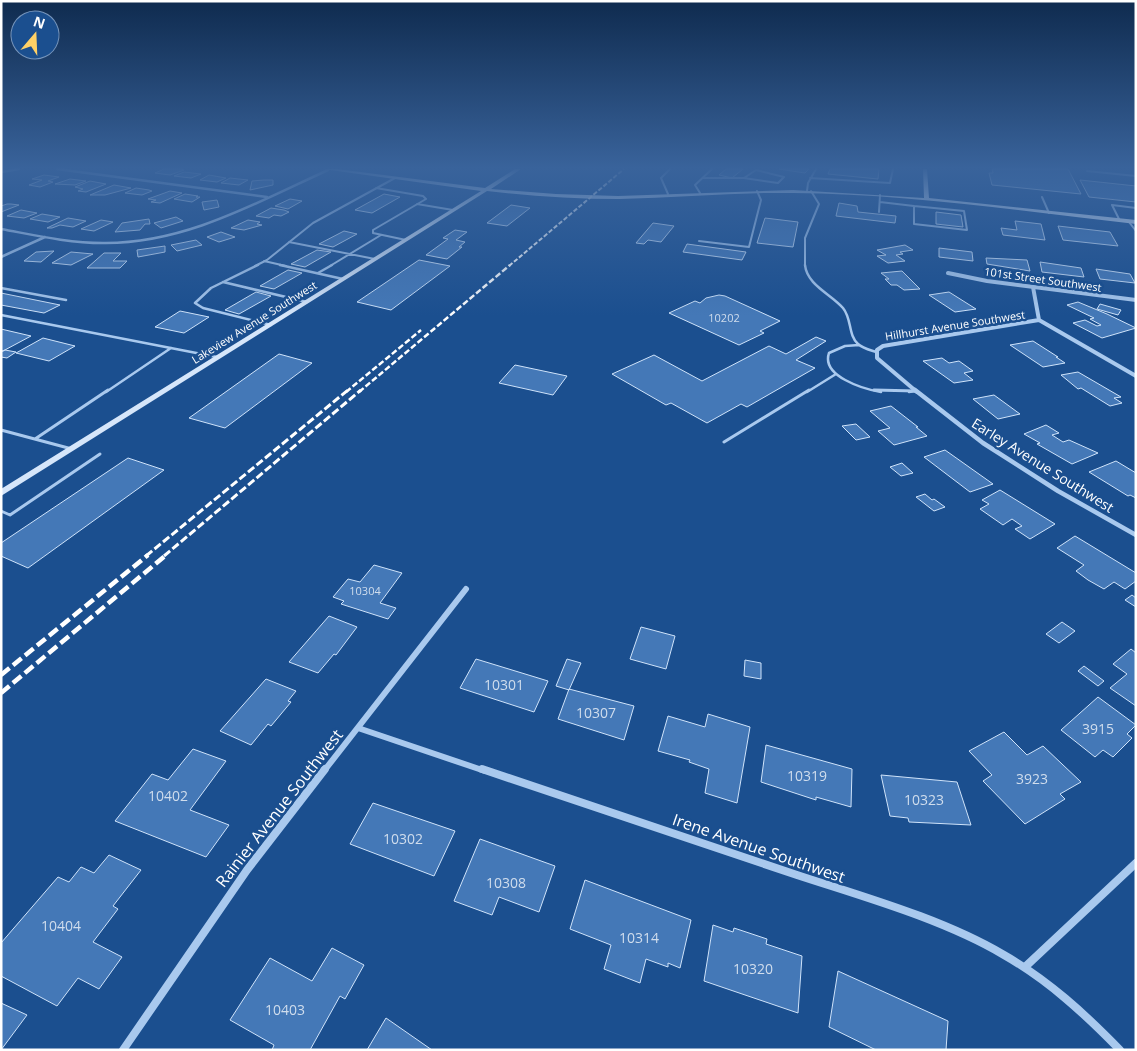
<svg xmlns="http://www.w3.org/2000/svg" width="1137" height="1051" viewBox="0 0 1137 1051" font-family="'Open Sans',sans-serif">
<rect width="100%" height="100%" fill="#1b4f8f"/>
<!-- building -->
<path fill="#4478b7" stroke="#cfe3fa" d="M164,169H181L184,170L170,175L155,173Z
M726,169H743L732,178L719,175Z
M779,169H809L805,173Z
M830,169H879L878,179L828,174Z
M992,169H1068L1081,194L992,185L989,173H993Z
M184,172L201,174L191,178L174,176Z
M44,175L59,177L48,181L53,182L40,187L29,185L42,180L32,179Z
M209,175L226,178L217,182L200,180Z
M230,178L248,180L239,185L221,183Z
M70,179L86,181L75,185L55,184Z
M264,180H273V185L250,190L252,181Z
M1080,180L1136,186V202L1089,197Z
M90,181L106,184L86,192L78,191L83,189L75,187Z
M114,185L131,188L105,195H90Z
M136,188L149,190L152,191L142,195L125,193Z
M170,191L182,193L160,203L151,202L156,200L148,199Z
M185,194L198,196L196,197H200L192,202L174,199Z
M384,194L400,197L372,213L355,210Z
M290,199L302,201L288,209L275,206Z
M217,200L219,207L204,210L202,202Z
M839,203L857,206L858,212L896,216L895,223L836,216Z
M7,204H11L19,205L1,212V206Z
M511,205L530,208L507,226L487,223Z
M271,208L284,210L289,212L281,216L274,215L269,218L256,216Z
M21,210L37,213L24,218L7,216Z
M936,212L961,215L963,227L936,224Z
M42,214L60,217L48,222L30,219Z
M176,217L183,221L161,228L154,223Z
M68,218L86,221L73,227L60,225L52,228H47Z
M765,218L798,222L793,247L757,243Z
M149,219L150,224H145L140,230L115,232L122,223Z
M101,220L113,222L94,231L81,229Z
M248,220L260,222L257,224L262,225L244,230L231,228Z
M1015,221L1041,224L1045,240L1003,235L1001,228L1017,230Z
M653,223L674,226L661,242L648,240L644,244L636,243Z
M1058,226L1110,232L1118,246L1063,240Z
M455,230L467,232L456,240L465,242L459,247H462L447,259L426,255L448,239L443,238Z
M344,231L357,234L333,247L319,244Z
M221,232L235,237L219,242L207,237Z
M196,240L202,245L177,251L171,245Z
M687,244L746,252L742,260L683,252Z
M905,245L913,250L900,252L903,254L896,255L905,261L888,263L877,256L886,255L877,250Z
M165,246V252L138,257L137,250Z
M939,248L972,252L973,261L939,257Z
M317,250L331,252L305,267L291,264Z
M54,251L41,262L24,261L36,252Z
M71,252L93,254L71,265L52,263Z
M104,253H121L113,261H127L120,268H87Z
M986,258L1027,260L1030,271L987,264Z
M419,260L450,266L391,310L357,302Z
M1040,262L1081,268L1084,277L1042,272Z
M1096,269L1130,274L1135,283L1100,279Z
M288,270L302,273L274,289L260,286Z
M902,271L920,289L904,290L897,285H891L885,279H889L881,273Z
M256,292L271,296L239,314L225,310Z
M949,292L976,309L955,312L929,295Z
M1,293L60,305L44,313L1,305Z
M719,295L725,296L780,321L760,331L764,333L739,345L669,313L695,301L700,303L706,298Z
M1078,302L1107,314L1136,328L1102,338L1073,323L1085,320L1097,326L1101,325L1090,319L1094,318L1067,305Z
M1100,304L1121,310L1118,315L1097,309Z
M180,311L209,317L184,333L155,327Z
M1,329L31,336L3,351L1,350Z
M816,337L826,341L796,360L815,368L747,407L741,404L707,423L671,403L666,405L612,374L654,355L702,381L769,346L786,354Z
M43,338L75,346L49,361L16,353Z
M1033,341L1058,357H1056L1065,363L1043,367L1010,345Z
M5,350L16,352L7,358L1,357V352Z
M279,354L312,363L225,428L189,418Z
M942,358L949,363L959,361L973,371L964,373L973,380L954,383L923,361Z
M515,365L567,376L553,395L499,383Z
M1078,372L1121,397L1114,398L1122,403L1110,406L1081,388L1078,389L1061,375Z
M994,395L1020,414L998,419L973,399Z
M891,406L918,427H916L927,436L894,445L878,431L890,428L870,411Z
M856,424L870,437L856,440L842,426Z
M1046,425L1059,433L1052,435L1063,442L1069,440L1098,453L1072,464L1037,444L1040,443L1024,434Z
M945,450L993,484L970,492L924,457Z
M128,458L164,470L28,568L1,556V543Z
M1116,461L1136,473V498L1130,495L1128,496L1089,472Z
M902,463L913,473L901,476L890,467Z
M1000,490L1055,524L1030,539L1015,529L1022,526L1012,519L1003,525L980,509L989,504L982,500Z
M925,494L932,500L934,499L945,507L934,511L916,497Z
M1075,536L1136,573V581L1125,589L1114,582L1104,589L1088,580L1076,571L1084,565L1057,548Z
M374,565L402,573L380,603L396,608L388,619L341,604L344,601L333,597L348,579L360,582Z
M1132,595L1136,598V607L1125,600Z
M329,616L357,627L336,655L334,654L318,673L289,662Z
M1062,622L1075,631L1059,643L1046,634Z
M641,627L675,636L666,669L630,659Z
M1131,649L1136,653V706L1110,688L1127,674L1113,664Z
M476,659L548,681L534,712L460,688Z
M567,659L581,663L569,690L556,686Z
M745,660L761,663V679L744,676Z
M1084,666L1104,681L1098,686L1078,671Z
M266,679L296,691L288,701L291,702L271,726L268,724L251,745L220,731Z
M569,689L634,706L624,740L558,719Z
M1098,697L1136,725L1127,734L1132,738L1113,757L1103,750L1095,757L1061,730Z
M708,714L750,727L737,803L705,793L709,769L689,762L690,760L658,751L668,716L705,727Z
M1004,732L1027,755L1043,746L1081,782L1060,794L1065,799L1025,824L983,781L992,775L969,751Z
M766,745L852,769L851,807L816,797V800L761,782Z
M193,749L226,761L190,810L229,825L206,857L115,821L152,774L168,780Z
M881,775L957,782L971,825L909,822L908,818L890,816Z
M373,803L455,831L434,876L350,844Z
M480,839L555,866L539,912L499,897L492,915L454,901Z
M109,855L141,870L113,906L118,909L93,942L122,957L99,989L78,978L57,1006L1,976V943L58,877L69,882L81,867L94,873Z
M585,880L691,920L680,968L668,963V967L646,959L640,983L604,969L611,945L570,929Z
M713,925L733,932L734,928L767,939L766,944L802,956L798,1013L704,981Z
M332,948L364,965L345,999L340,996L310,1050H272L274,1045L230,1020L270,958L312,981Z
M838,971L948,1021L946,1050H876L829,1027Z
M1,1003L27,1015L1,1050Z
M386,1018L432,1050H367Z"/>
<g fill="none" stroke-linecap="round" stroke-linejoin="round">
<!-- lane-far2 -->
<path stroke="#a9c9ee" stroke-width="2" d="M756,170L784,177L778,183L744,178Z
M1087,171L1136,176
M703,178H744
M810,178L890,183L893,169
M376,188L423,196L426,199L373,230V233L406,240
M807,191L808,183L816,169
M700,193L695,185L712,169
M668,194L661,178L670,169
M1042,197L1049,213
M880,202L914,206
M417,204L453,210
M914,206L964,211L967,230L914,224Z
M879,212L880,195
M1120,221L1112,205L1136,208
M1129,222L1136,231
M699,241L749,247L761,200L757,191
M289,242L375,259
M264,261L286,266
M255,266L267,260L313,223L395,178
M330,266L381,235
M805,266V238L819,204L811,191"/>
<!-- lane-far1 -->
<path stroke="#a9c9ee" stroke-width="2.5" d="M258,265L211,288L195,303L203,308L271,325
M280,265L343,279
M805,265C807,285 831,294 843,308C852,319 848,335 858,344C862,348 870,350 876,352
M318,273L332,265
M223,282L307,302
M1,288L66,300
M1,315L217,357
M859,345L845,346L829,353C821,376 863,389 881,392
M106,392L171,348
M807,392L836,374
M909,392L916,391"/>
<!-- lane -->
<path stroke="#a9c9ee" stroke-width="3" d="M874,390L916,391
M1,430L72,449
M35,439L108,390
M724,442L809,390
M1,511L10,515L100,454"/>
<!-- street-far4 -->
<path stroke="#a9c9ee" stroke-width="2.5" d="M57,169L267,197
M1,172L19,169
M1,229C34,235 68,243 103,243C184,244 256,203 328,170
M1,257L45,237"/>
<!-- street-far3 -->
<path stroke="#a9c9ee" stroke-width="4" d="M948,273L987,281L1136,300
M1033,287L1039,320L1136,376
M917,392L877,358V350L883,346L1039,320"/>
<!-- street-far2 -->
<path stroke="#a9c9ee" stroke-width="4.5" d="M915,390L983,443L1058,491L1136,535"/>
<!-- street-far1 -->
<path stroke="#a9c9ee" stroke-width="6" d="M358,728L485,771
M324,771L466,589"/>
<!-- street -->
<path stroke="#a9c9ee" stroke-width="8" d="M482,769C587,805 692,840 797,875C864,897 943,919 1004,955C1048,980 1085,1014 1120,1050
M1025,967L1136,863
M123,1050L247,870L325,769"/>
<!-- secondary -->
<path fill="#d6e6fa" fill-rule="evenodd" d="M323,169H337L485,188L515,169H521L491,189L556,194L618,196L793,190L924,198L923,169H927L929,198L1136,220V224C1022,211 908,194 793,193C735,192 677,198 619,199C575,199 531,196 487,191L1,496V489L481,191Z"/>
<!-- rail-far3 -->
<path stroke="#fff" stroke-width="2" stroke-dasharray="4.5 2" stroke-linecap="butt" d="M509,266L624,169"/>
<!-- rail-far2 -->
<path stroke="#fff" stroke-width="2.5" stroke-dasharray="6 2.5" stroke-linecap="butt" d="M346,392L421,330
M359,392L510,265"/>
<!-- rail-far1 -->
<path stroke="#fff" stroke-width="3" stroke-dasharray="8 3" stroke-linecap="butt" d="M146,556L348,390
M164,556L361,390"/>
<!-- rail -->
<path stroke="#fff" stroke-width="4.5" stroke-dasharray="11 4.5" stroke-linecap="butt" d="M1,675L148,555
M1,693L166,555"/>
</g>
<!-- sky -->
<linearGradient id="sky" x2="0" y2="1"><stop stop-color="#0f2b4f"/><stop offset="0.53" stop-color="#39639b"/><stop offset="1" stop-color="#39639b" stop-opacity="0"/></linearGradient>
<rect width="1137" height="316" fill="url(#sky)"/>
<g text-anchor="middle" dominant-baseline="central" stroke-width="5" stroke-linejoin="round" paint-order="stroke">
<!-- far-street labels -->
<g font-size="11" fill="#fff" stroke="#1b4f8f">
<text transform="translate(1043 279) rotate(8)">101st Street Southwest</text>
<text transform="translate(254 322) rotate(-32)">Lakeview Avenue Southwest</text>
<text transform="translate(955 325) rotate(-9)">Hillhurst Avenue Southwest</text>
</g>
<!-- number labels -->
<g font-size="11" fill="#d0dded">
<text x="724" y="317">10202</text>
<text x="365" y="590">10304</text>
</g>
<!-- street labels -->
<g font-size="14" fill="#fff" stroke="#1b4f8f">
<text transform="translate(1043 465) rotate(32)">Earley Avenue Southwest</text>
</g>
<!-- near-number labels -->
<g font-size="14" fill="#d0dded">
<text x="504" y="684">10301</text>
<text x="596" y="712">10307</text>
<text x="1098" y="728">3915</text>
<text x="807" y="775">10319</text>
<text x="1032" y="778">3923</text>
<text x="168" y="795">10402</text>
<text x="924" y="799">10323</text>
<text x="403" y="838">10302</text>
<text x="506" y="882">10308</text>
<text x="61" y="925">10404</text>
<text x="639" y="937">10314</text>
<text x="753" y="968">10320</text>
<text x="285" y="1009">10403</text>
</g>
<!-- near-street labels -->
<g font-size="16" fill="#fff" stroke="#1b4f8f">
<text transform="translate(279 808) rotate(-52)">Rainier Avenue Southwest</text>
<text transform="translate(759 848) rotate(19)">Irene Avenue Southwest</text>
</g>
</g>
<!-- border -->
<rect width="1137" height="1051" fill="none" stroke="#ffffff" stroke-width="5"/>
<!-- north arrow -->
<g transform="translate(35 35) rotate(19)"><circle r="24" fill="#1b4f8f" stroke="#7695bc"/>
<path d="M0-4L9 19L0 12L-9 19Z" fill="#ffd166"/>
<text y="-8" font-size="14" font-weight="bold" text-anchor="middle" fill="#ffffff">N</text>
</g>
</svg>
